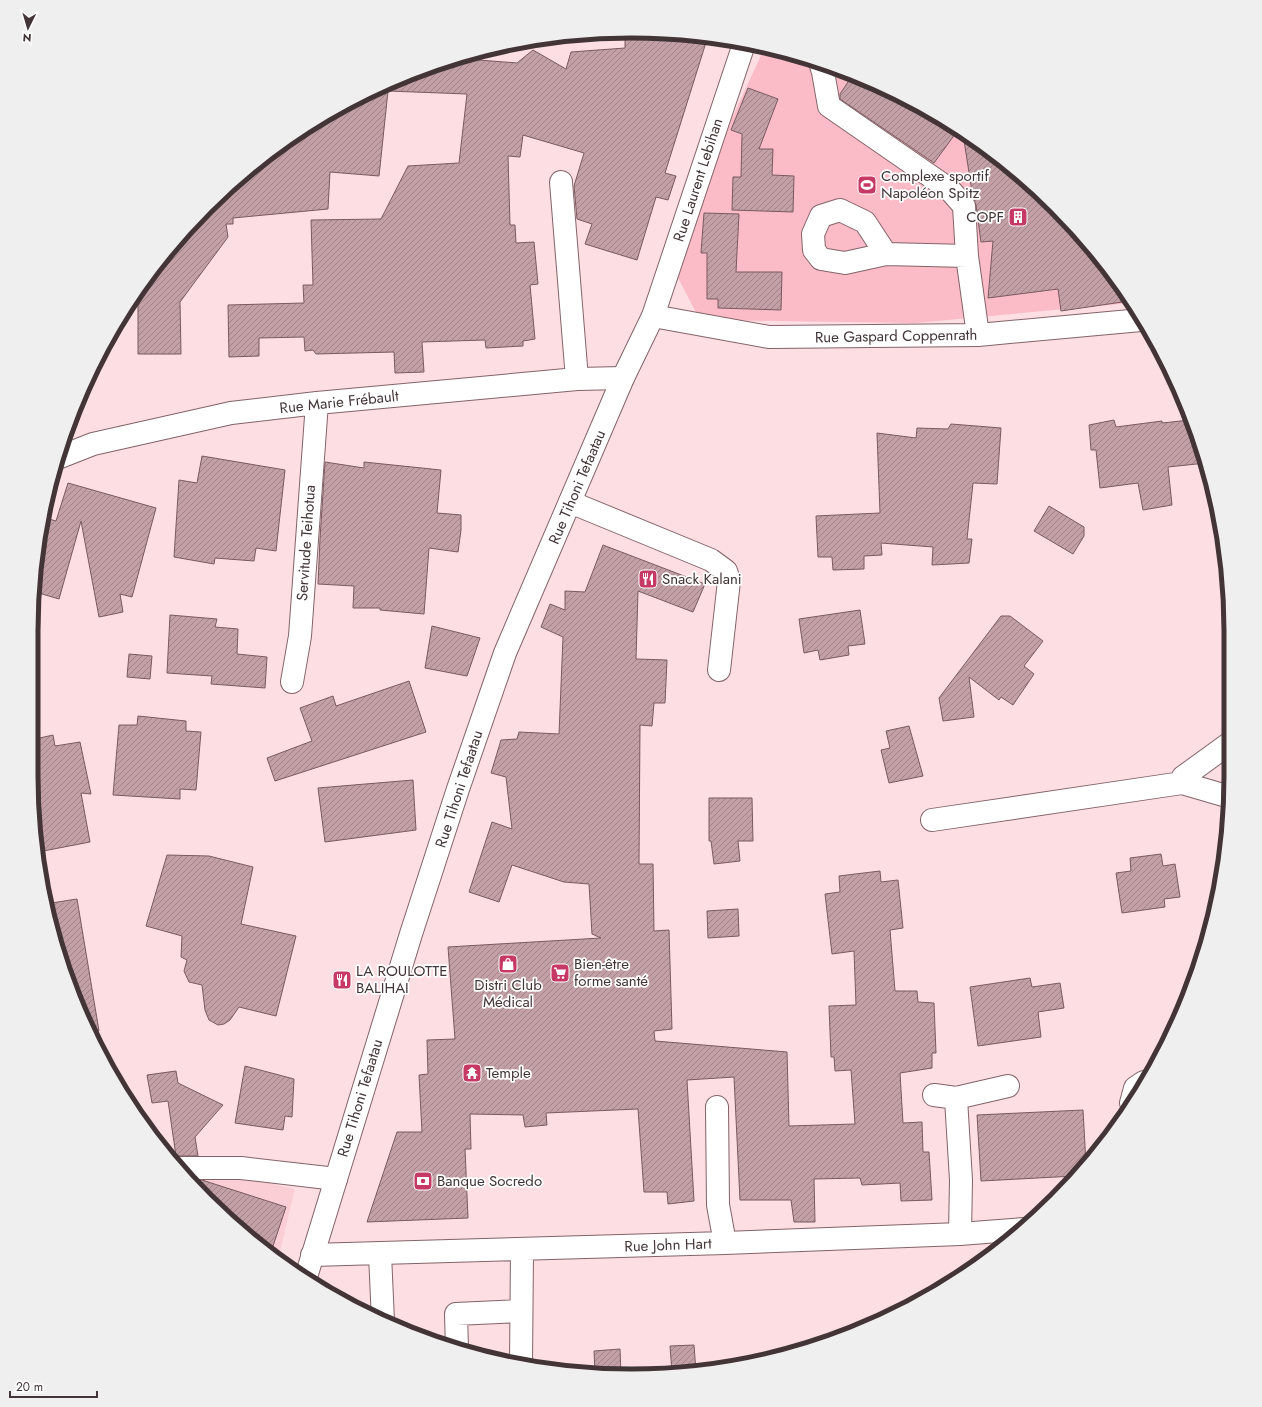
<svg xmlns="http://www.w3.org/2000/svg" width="1262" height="1407" viewBox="0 0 1262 1407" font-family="Jost,sans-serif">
<defs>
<pattern id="building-hatch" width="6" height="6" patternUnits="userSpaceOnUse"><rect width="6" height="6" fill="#c3a0a6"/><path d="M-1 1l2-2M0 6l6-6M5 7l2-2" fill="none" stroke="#a08388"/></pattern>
</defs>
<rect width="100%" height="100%" fill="#fcdee3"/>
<!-- built -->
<path fill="#fbced5" d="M174,1162L295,1189L278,1260L266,1252L207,1200Z"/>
<!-- park -->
<path fill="#fbbbc7" d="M764,49L824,63L931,112L1027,180L1107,266L1130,303L915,323L700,320L676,274L708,170Z"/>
<!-- building -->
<path fill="url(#building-hatch)" stroke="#795a5f" d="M625,33L708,36L665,173L676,176L668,200L656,197L637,260L585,244L592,224L577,219L574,186L584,153L523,135L520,157L508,156L510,225H515L516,243L534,242L538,284L530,285L535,339L523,341V346L486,348L485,340L422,342L424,372L395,373L394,352L316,354L313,350L305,351L304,337L259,338V356L229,357L228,305L304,303L303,285H313L311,220L381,219L408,166L459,163L467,94L388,91L379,176L330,172L328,209L233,218V224H226L228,237L180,302L181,354H138V294L180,235L266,155L366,93L476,51H480L479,60L517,63L533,50L566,69L571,52L625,48Z
M852,76L931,112L958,130L934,163L840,99V94Z
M748,88L778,99L759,149H773L772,175L794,176L793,212L732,210L733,177H741L742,134L731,130Z
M963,134L1027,180L1107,266L1129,301L1061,311L1058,289L988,298L993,241L981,242L976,205L973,198Z
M704,213L739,214L736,272H782L781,310L718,308V299H707V253H701Z
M1114,420L1116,427L1162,421V423L1190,420L1206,463L1168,467L1172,505L1143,510L1138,483L1100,488L1096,450H1091L1089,425Z
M951,424L1001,428L997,484L973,483L967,539H972L969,563L932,565L933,547L881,543L882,555L864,556V569L833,570L832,557H818L816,516L880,513L877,433L916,438L917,428L948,429Z
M202,456L285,470L276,551L256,548L254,561L215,558L214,564L174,557L179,480L197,483Z
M325,462L364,468V462L441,470L437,513L461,515V530L458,552L429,548L424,614L380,610V608H353L354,586L318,584L320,539Z
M68,483L156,508L132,597L120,594L123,612L99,617L81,521L59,599L32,591L42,517L56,521Z
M1049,506L1084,527V536L1073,554L1034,531Z
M603,545L705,584L693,612L638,591L636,659L667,660L665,703H654L652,726L640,725L639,864H653L654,931L669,930L672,1029L654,1031L655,1041L787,1052L789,1126L855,1124L851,1070L835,1071L834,1057H831L829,1006L856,1005L854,951L832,954L825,894L840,892L839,876L880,871L881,882L898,880L903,928L890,930L895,991H917L918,1002L934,1003L936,1053H932V1068L900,1073L903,1123L922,1122L923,1152H929L932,1200L901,1201L900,1183L862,1185L860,1178L814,1179L815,1222H794L791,1200H740L734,1077L687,1080L694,1201L668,1204L667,1192H644L638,1109L546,1113L547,1125L525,1127L523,1115L470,1114L471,1149H465L468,1218L367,1222L397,1132H422L419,1075L428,1074L427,1040L455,1039L448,947L601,938L592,934L589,884L564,882L512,865L499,902L469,892L492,822L512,829L506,777L491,773L501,740L517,739L519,732L559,734L563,637L541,627L550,604L565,610V591L585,592Z
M860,610L865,644L848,646L849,655L820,660L818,650L804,653L799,619Z
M170,615L217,619L215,627L238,629L237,654L267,657L265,688L211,684L212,676L167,673Z
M1001,616H1010L1043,641L1024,666L1034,674L1013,705L1001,697L999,700L969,677L974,717L943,721L939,698Z
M432,626L480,638L467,676L425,668Z
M129,654L152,656L150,679L127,677Z
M409,681L426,732L275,781L267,758L312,741L300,708L333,696L336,706Z
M138,716L186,721V731L201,732L196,790L180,789V799L113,795L119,725H137Z
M909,726L923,776L889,783L881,750L890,748L886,731Z
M53,735L55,746L80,742L91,794L81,793L90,842L38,852L31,776V740Z
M413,780L416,830L325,842L318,788Z
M709,798H752L753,841H738L740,861L714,864L711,841H709Z
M1161,854L1163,866L1175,864L1180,897L1164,899L1165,907L1122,913L1116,873L1131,871L1130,858Z
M167,855L209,856L253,867L241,924L296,936L276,1016L239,1007L230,1020L224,1024L218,1025L209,1020L205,1010L202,985L189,982L184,971L187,960L181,957L182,936L146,926Z
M77,899L99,1031L90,1033L63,969L45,904Z
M738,909L739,936L708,938L707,911Z
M1030,978L1032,987L1060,983L1064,1008L1038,1012L1041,1037L978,1046L970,987Z
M245,1066L294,1079L292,1117L285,1116L283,1130L235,1123Z
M176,1071L178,1083L223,1105L195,1137L198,1156H176L168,1101L152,1103L147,1075Z
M1083,1110L1086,1164L1075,1176L981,1181L977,1115Z
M189,1180H202L286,1207L270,1255L207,1200Z
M694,1345L696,1372L672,1373L670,1346Z
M620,1349L621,1375L595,1372L594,1351Z"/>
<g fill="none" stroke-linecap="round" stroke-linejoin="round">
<defs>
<path id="minor" d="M820,62L823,72L829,106L949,189L964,206L967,256L978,335
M561,182L577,379
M886,254L865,222L840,210L821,216L813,234L814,250L821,259L845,263L886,254L967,256
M653,316L769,337L978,335L1141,320
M60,457L93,444L231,413L317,403L577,379L623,378
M570,502L711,560L726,571L729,581L719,670
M292,682L300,636L317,403
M1182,783L1183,777L1230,743
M932,820L1182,783L1223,795H1230
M934,1095L956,1098
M1131,1103L1135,1088L1144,1082
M717,1107L718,1205L725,1243
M179,1168H241L336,1179
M960,1234L961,1180L956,1099V1098L1008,1086
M380,1254L383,1321
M312,1255L725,1243L960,1234L1024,1229
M457,1349L456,1314L521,1311
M521,1365L522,1250"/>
<path id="major" d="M306,1277L411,934L458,789L505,653L623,378L653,316L744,44"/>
</defs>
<!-- minor casing -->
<use href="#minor" stroke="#836369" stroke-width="24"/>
<!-- major casing -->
<use href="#major" stroke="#836369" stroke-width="24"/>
<!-- minor -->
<use href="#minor" stroke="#fff" stroke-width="22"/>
<!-- major -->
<use href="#major" stroke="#fff" stroke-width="22"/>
</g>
<!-- icons -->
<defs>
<symbol id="stadium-square" viewBox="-11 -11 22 22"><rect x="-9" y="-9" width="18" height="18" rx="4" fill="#c73965" stroke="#fff"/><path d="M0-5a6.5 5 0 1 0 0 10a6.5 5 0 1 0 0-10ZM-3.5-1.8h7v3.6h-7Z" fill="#fff"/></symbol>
<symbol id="building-square" viewBox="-11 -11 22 22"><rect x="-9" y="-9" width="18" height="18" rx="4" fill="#c73965" stroke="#fff"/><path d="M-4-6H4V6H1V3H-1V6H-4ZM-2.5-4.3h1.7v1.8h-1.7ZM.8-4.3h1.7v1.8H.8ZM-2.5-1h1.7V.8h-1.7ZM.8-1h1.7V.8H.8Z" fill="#fff"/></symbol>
<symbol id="restaurant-square" viewBox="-11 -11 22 22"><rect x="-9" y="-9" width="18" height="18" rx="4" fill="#c73965" stroke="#fff"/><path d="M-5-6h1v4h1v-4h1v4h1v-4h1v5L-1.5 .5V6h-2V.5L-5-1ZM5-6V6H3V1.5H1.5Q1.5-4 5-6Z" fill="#fff"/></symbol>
<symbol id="shop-square" viewBox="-11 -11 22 22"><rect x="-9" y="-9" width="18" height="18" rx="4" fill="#c73965" stroke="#fff"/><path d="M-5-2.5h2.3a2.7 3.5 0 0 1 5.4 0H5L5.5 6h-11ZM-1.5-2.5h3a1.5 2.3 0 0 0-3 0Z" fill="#fff"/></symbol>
<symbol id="supermarket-square" viewBox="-11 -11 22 22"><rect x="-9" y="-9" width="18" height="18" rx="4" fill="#c73965" stroke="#fff"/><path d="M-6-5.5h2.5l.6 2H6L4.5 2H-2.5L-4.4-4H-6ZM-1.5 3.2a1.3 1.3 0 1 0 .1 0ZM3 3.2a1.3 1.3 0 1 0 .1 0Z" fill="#fff"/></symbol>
<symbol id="temple-square" viewBox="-11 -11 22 22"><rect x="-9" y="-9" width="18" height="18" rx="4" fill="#c73965" stroke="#fff"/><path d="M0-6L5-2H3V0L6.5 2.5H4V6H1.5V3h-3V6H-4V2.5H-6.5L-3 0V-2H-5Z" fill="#fff"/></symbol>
<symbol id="bank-square" viewBox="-11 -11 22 22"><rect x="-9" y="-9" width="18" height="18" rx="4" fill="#c73965" stroke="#fff"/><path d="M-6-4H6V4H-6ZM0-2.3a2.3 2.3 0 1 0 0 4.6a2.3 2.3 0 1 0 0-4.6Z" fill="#fff"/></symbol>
</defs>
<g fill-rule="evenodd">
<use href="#stadium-square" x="856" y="174" width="22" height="22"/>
<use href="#building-square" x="1007" y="206" width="22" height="22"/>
<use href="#restaurant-square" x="637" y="568" width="22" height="22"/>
<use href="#shop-square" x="497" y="953" width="22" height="22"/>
<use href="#supermarket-square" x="549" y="962" width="22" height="22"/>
<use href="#restaurant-square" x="331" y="969" width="22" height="22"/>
<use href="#temple-square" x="461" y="1062" width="22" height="22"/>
<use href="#bank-square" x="412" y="1170" width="22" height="22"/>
</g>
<g text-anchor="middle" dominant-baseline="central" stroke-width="3.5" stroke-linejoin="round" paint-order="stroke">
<!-- poi labels -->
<g font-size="15" fill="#433437" stroke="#fff" text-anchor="start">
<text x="881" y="176">Complexe sportif<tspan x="881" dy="17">Napoléon Spitz</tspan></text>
<text x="1004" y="217" text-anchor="end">COPF</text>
<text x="662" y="579">Snack Kalani</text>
<text x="574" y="964">Bien-être<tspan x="574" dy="17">forme santé</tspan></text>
<text x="356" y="971">LA ROULOTTE<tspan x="356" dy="17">BALIHAI</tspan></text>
<text x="508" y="985" text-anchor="middle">Distri Club<tspan x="508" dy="17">Médical</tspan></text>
<text x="486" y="1073">Temple</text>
<text x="437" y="1181">Banque Socredo</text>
</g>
<!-- street labels -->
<g font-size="15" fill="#433437" stroke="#fff">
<text transform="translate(698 180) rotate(-72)">Rue Laurent Lebihan</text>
<text transform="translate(896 336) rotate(-1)">Rue Gaspard Coppenrath</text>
<text transform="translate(339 402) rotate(-6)">Rue Marie Frébault</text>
<text transform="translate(577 487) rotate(-67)">Rue Tihoni Tefaatau</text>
<text transform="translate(306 543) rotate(-86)">Servitude Teihotua</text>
<text transform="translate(459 789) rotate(-72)">Rue Tihoni Tefaatau</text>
<text transform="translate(360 1098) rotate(-73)">Rue Tihoni Tefaatau</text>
<text transform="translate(668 1245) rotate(-2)">Rue John Hart</text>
</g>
</g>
<!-- crop -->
<path d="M0 0H1262V1407H0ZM631 38H631A593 593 0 0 1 1224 631V776A593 593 0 0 1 631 1369H631A593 593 0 0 1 38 776V631A593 593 0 0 1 631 38Z" fill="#f0efef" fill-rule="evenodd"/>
<path fill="none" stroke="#433437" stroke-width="5" d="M631 38H631A593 593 0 0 1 1224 631V776A593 593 0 0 1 631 1369H631A593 593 0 0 1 38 776V631A593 593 0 0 1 631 38Z"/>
<!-- north arrow -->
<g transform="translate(28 28) rotate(185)" stroke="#ffffff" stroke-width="3" paint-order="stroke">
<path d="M0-3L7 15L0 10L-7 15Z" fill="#433437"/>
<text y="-6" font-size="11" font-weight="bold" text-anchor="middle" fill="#433437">N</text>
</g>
<!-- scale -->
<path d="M10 1391v6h87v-6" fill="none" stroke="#433437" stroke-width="2"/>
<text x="16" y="1391" font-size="12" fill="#433437" stroke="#ffffff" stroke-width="3" paint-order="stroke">20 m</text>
</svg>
